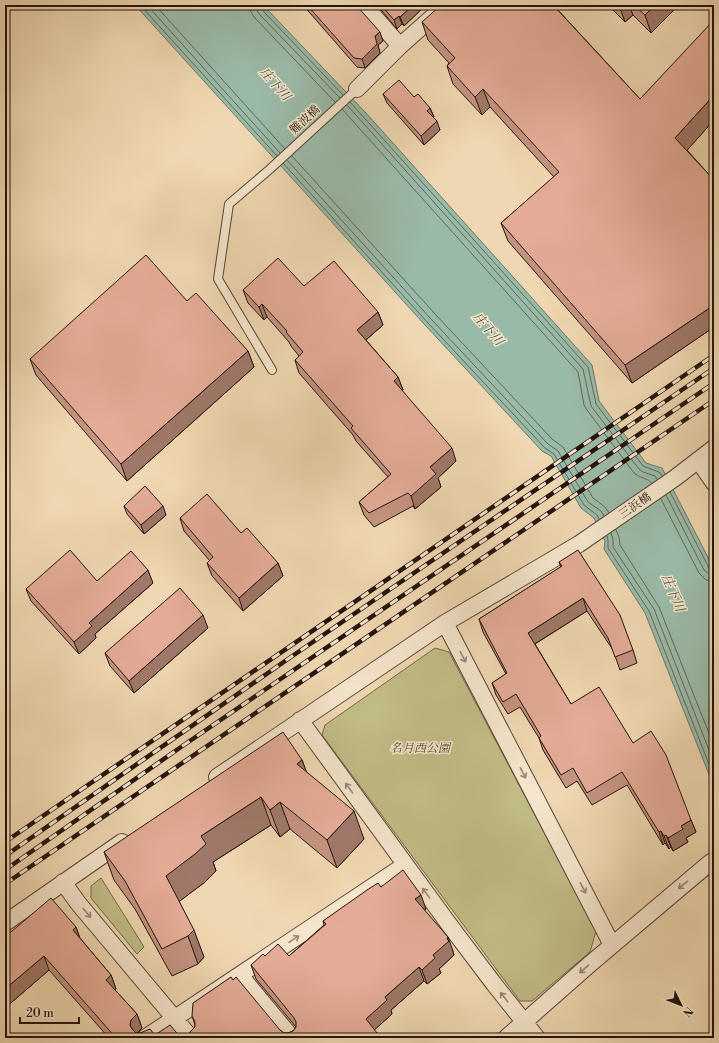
<svg xmlns="http://www.w3.org/2000/svg" width="719" height="1043" viewBox="0 0 719 1043" font-family="'Libre Bodoni','Noto Serif JP',serif">
<rect width="100%" height="100%" fill="#efd7b1"/>
<filter id="stains"><feTurbulence type="fractalNoise" baseFrequency=".005" numOctaves="4"/><feColorMatrix values="0 0 0 0 .2 0 0 0 0 .09 0 0 0 0 .02 0 0 0 .5 -.17"/></filter>
<radialGradient id="worn" r=".72"><stop offset=".6" stop-color="#630" stop-opacity="0"/><stop offset="1" stop-color="#630" stop-opacity=".3"/></radialGradient>
<!-- green -->
<path fill="#c1bc86" stroke="#72684a" d="M435,648L449,652L596,931L590,952L532,1001H520L322,735L325,725Z
M101,878L144,947L137,954L91,898V886Z"/>
<!-- water -->
<path fill="#9abaa8" stroke="#6a786a" d="M135,5H263L366,113L592,365L599,401L646,463L662,468L714,569V787L645,613L604,549L605,541L594,518L581,508L551,456L542,451L425,325Z"/>
<g fill="none" stroke-linecap="round" stroke-linejoin="round">
<!-- shore -->
<path stroke="#5e675b" stroke-width="1" d="M140,5L277,156
M147,5L280,153
M155,5L285,149
M250,5L251,12L254,17L335,102
M256,5L257,11L261,16L340,98
M261,5V8L265,13L343,95
M350,102L588,367L596,404L643,466L659,472L662,476
M347,105L583,369L591,406L639,469L643,472L655,476L657,479
M342,109L578,372L584,405L587,410L634,473C639,478 648,478 652,483
M292,156L436,315L552,439L563,447L593,498L605,507L609,513
M287,160L431,319L548,444L558,451L588,502L601,511L604,516
M283,163L428,323L545,448L554,454L584,505L597,515L599,519
M670,492L709,568L714,570
M666,495L704,570L709,574L714,575
M661,499L699,573L706,580L714,581
M616,530L619,537L620,545L659,607L714,746
M611,533L613,539V547L654,609L714,763
M607,536L608,540V548L649,611L714,777"/>
<defs>
<path id="service" d="M272,370L218,279L229,204L270,169L357,89"/>
<path id="minor" d="M364,5L400,46
M357,89L400,46L446,5
M698,460L714,483
M445,623L612,945
M300,720L451,927L494,984L537,1038
M217,777L445,623L579,544L675,478L714,448
M63,882L78,903L191,1038
M5,923L122,842
M240,975L292,1038
M145,1038L405,865
M506,1038L590,964L706,866L711,862L714,864"/>
</defs>
<!-- service casing -->
<use href="#service" stroke="#564537" stroke-width="10"/>
<!-- minor casing -->
<use href="#minor" stroke="#564537" stroke-width="18"/>
<!-- service -->
<use href="#service" stroke="#f5e5cc" stroke-width="8"/>
<!-- minor -->
<use href="#minor" stroke="#f5e5cc" stroke-width="16"/>
<defs>
<path id="rail" d="M5,842L714,355
M5,856L288,659L714,368
M5,870L181,747L714,383
M5,884L714,400"/>
</defs>
<!-- rail casing -->
<use href="#rail" stroke="#23140e" stroke-width="4.5"/>
<!-- rail -->
<use href="#rail" stroke="#f5e5cc" stroke-width="3" stroke-dasharray="9" stroke-linecap="butt"/>
</g>
<!-- wall -->
<path fill="#c49381" stroke="#23140e" d="M303,5H356L383,41L378,45L380,53L365,68L357,67Z
M377,5H426L404,26L402,24L397,29Z
M608,5H679L651,33L633,15L625,22Z
M558,10L640,99L714,24V120L687,150L714,180V327L632,383L508,241L501,223L554,177L490,107L482,115L453,84L447,66L449,63L428,40L422,22Z
M383,94L414,97L430,108L434,117H433L440,130L424,145L387,103Z
M304,286L378,312L383,325L366,340L398,377L403,390L402,391L456,461L438,478L441,487L415,509L413,506L374,527L364,515L359,502L388,477L356,441L353,435L299,373L295,360L299,356L291,346L289,342L267,317L264,320L248,303L243,290Z
M187,301L248,351L254,367L127,481L36,375L30,359Z
M124,506L166,515L144,534L127,514Z
M180,518L241,533L278,563L283,576L243,611L212,576L207,563L210,561L184,531Z
M559,562L633,650L637,663L620,670L613,650L587,611L535,644L571,704L633,743L691,820L696,832L686,838L688,842L673,851L671,847L669,849L665,843L663,845L627,785L592,805L577,781L566,788L543,750L539,738L520,707L508,714L496,695L492,683L506,674L483,632L479,619L561,567Z
M97,581L153,583L95,634L96,638L79,654L31,601L26,589Z
M208,628L134,693L110,666L105,653Z
M302,760L306,771L364,839L337,868L290,829L280,837L271,825L213,862L216,871L205,882L179,901L204,957L198,964L172,976L135,909L114,880L104,852Z
M381,887L426,909L424,910L453,951V952L454,955L439,969L441,973L427,984L424,981L391,1010L392,1014L374,1030L190,1038L195,1027V1025L192,1016L280,1030L284,1033H288L293,1031L296,1027L256,979L251,965L265,956H289L324,925L323,921Z
M76,927L80,938L111,975L116,989L115,990L137,1014L142,1028L138,1033L181,1038H109L49,970L5,1008V937Z"/>
<!-- shaded-wall -->
<path fill="#a07869" stroke="#23140e" d="M413,5H426L404,26L400,17Z
M549,5H563L553,15Z
M619,5H629L633,15L625,22Z
M655,5H679L651,33L645,15Z
M399,16L402,24L397,29L394,20Z
M380,32L383,41L378,45L380,53L365,68L362,59L375,36Z
M483,89L490,107L482,115L475,97Z
M714,95V120L682,156L675,138Z
M430,108L434,117L431,120L427,111Z
M437,121L440,130L424,145L421,136Z
M262,304L267,317L264,320L259,307Z
M714,305V327L632,383L625,365Z
M378,312L383,325L362,343L357,330Z
M248,351L254,367L127,481L121,464Z
M398,377L403,390L398,394L394,381Z
M452,448L456,461L438,478L441,487L415,509L411,496L430,467Z
M163,506L166,515L144,534L141,525Z
M278,563L283,576L243,611L239,598Z
M148,570L153,583L95,634L96,638L79,654L74,642L89,623Z
M583,598L587,611L533,645L528,633Z
M203,615L208,628L134,693L129,681Z
M302,760L312,787L297,764Z
M261,797L271,825L213,862L216,871L205,882L176,904L166,876L201,836Z
M280,802L290,829L280,837L270,810Z
M354,811L364,839L337,868L327,840Z
M691,820L696,832L686,838L688,842L673,851L668,838L681,826Z
M661,831L665,843L663,845L659,832Z
M666,835L671,847L669,849L664,836Z
M421,895L426,909L420,913L415,899Z
M76,927L81,942L73,930Z
M194,930L204,957L198,964L188,936Z
M448,937L453,951V952L454,955L439,969L441,973L427,984L422,970L433,955Z
M44,956L49,970L5,1008V989Z
M419,967L424,981L391,1010L392,1014L371,1033L366,1019L385,997Z
M111,975L116,989L111,994L106,980Z
M137,1014L142,1028L136,1034V1038L130,1025L131,1020Z"/>
<!-- building -->
<path fill="#e4ab96" stroke="#23140e" d="M307,5H356L380,32L375,36L377,44L362,59L354,58Z
M381,5H413L400,17L399,16L394,20Z
M441,5H553L640,99L712,22L714,24V95L675,138L714,180V305L625,365L501,223L559,172L483,89L475,97L447,66L455,58L422,22Z
M634,5H655L645,15Z
M399,80L414,97L418,94L430,108L427,111L437,121L421,136L383,94Z
M146,255L187,301L196,293L248,351L121,464L30,359Z
M278,258L304,286L334,261L378,312L357,330L398,377L394,381L452,448L430,467L436,474L411,496L408,493L369,513L359,502L391,474L351,428L353,426L295,360L303,352L286,332L287,331L262,304L259,307L243,290Z
M145,486L163,506L141,525L124,506Z
M207,494L241,533L247,528L278,563L239,598L207,563L213,557L180,518Z
M714,502V510L711,504Z
M70,550L97,581L131,551L148,570L89,623L92,626L74,642L26,589Z
M578,550L620,615L633,650L615,657L608,638L583,598L528,633L571,704L599,687L633,743L651,731L666,755L691,820L681,826L683,829L668,838L666,835L664,836L661,831L659,832L622,772L587,793L573,768L561,775L539,738L541,736L516,694L503,702L492,683L507,673L479,619L562,566L559,562Z
M180,588L203,615L129,681L105,653Z
M283,732L302,760L297,764L354,811L327,840L280,802L270,810L261,797L201,836L206,844L195,854L166,876L194,930L188,936L162,949L125,881L104,852Z
M403,870L421,895L415,899L448,937L447,939L449,941L433,955L435,958L422,970L419,967L385,997L387,1000L366,1019L381,1038H190V1032L195,1027V1022L192,1016L193,1003L231,977L233,980L236,977L280,1030L284,1033H288L293,1031L296,1027V1022L294,1018L251,965L263,954L265,956L278,944L289,956L326,924L323,921L367,890L378,883L381,887Z
M51,898L76,927L73,930L111,975L106,980L137,1014L131,1020L130,1025L132,1029L136,1033H140L150,1029L155,1035L170,1025L181,1038H116L44,956L5,989V937Z"/>
<!-- one-way arrows -->
<defs><path id="oneway-shaft" d="M-6 0H5M1.5-3L5.5 0L1.5 3" fill="none" stroke-width="1.6" stroke-linecap="round" stroke-linejoin="round"/></defs>
<g stroke="#968776">
<use href="#oneway-shaft" transform="translate(463 657) rotate(63)"/>
<use href="#oneway-shaft" transform="translate(523 773) rotate(63)"/>
<use href="#oneway-shaft" transform="translate(349 788) rotate(-126)"/>
<use href="#oneway-shaft" transform="translate(683 885) rotate(140)"/>
<use href="#oneway-shaft" transform="translate(583 888) rotate(63)"/>
<use href="#oneway-shaft" transform="translate(426 893) rotate(-126)"/>
<use href="#oneway-shaft" transform="translate(87 913) rotate(50)"/>
<use href="#oneway-shaft" transform="translate(294 939) rotate(-34)"/>
<use href="#oneway-shaft" transform="translate(584 969) rotate(139)"/>
<use href="#oneway-shaft" transform="translate(504 997) rotate(-128)"/>
</g>
<g text-anchor="middle" dominant-baseline="central" stroke-width="3" stroke-linejoin="round" paint-order="stroke">
<!-- street labels -->
<g font-size="12" fill="#23140e" stroke="#f5e5cc">
<text transform="translate(305 120) rotate(-43)">難波橋</text>
<text transform="translate(635 506) rotate(-34)">三浜橋</text>
</g>
<!-- park labels -->
<g font-size="12" font-style="italic" fill="#524632" stroke="#f5e5cc">
<text x="420" y="748">名月西公園</text>
</g>
<!-- water labels -->
<g font-size="13" font-style="italic" fill="#4d4e44" stroke="#f5e5cc">
<text transform="translate(275 84) rotate(49)">庄下川</text>
<text transform="translate(488 329) rotate(49)">庄下川</text>
<text transform="translate(673 593) rotate(67)">庄下川</text>
</g>
</g>
<!-- margin -->
<rect width="719" height="1043" fill="none" stroke="#efd7b1" stroke-width="20"/>
<rect x="6" y="6" width="707" height="1031" fill="none" stroke="#23140e" stroke-width="2"/>
<rect x="10" y="10" width="699" height="1023" fill="none" stroke="#23140e"/>
<!-- north arrow -->
<g transform="translate(681 1005) rotate(133)" stroke="#f5e5cc" stroke-width="3" paint-order="stroke">
<path d="M0-3L7 15L0 10L-7 15Z" fill="#23140e"/>
<text y="-6" font-size="11" font-weight="bold" text-anchor="middle" fill="#23140e">N</text>
</g>
<!-- scale -->
<path d="M20 1017v6h59v-6" fill="none" stroke="#23140e" stroke-width="2"/>
<text x="26" y="1017" font-size="12" fill="#23140e" stroke="#f5e5cc" stroke-width="3" paint-order="stroke">20 m</text>
<rect width="100%" height="100%" filter="url(#stains)"/>
<rect width="100%" height="100%" fill="url(#worn)"/>
</svg>
